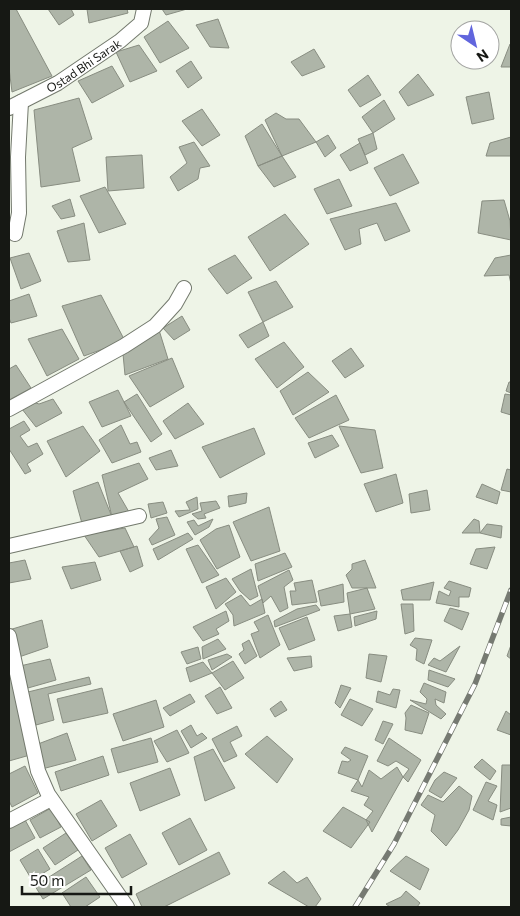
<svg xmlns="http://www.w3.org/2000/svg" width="520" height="916" viewBox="0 0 520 916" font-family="Commissioner,sans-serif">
<rect width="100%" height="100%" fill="#eef4e7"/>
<!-- building -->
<path fill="#aeb5a8" stroke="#888d81" d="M9,9H16L52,76L12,92L9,68Z
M48,9H71L74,15L59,25Z
M87,9H127L128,13L89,23Z
M162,9H187L166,15Z
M218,19L229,48L210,47L196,25Z
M168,21L189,48L160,63L144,37Z
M510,44H511V67H501Z
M139,45L157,71L130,82L116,52Z
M314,49L325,67L302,76L291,62Z
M191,61L202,78L188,88L176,71Z
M112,66L124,86L92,103L78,81Z
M418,74L434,95L408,106L399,92Z
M368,75L381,95L360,107L348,90Z
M489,92L494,119L472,124L466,97Z
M79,98L92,139L72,148L80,181L41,187L34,110Z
M384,100L395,119L373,133L362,117Z
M202,109L220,135L202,146L182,121Z
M276,113L286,119H299L316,142L282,156L265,120Z
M262,124L282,156L258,166L245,136Z
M373,133L377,149L365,155L358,139Z
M328,135L336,148L325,157L316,142Z
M511,137V156H486L490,143Z
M194,142L210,166L200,168L198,179L178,191L170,177L187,163L179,147Z
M360,143L368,163L350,171L340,155Z
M403,154L419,183L390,196L374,168Z
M142,155L144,188L108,191L106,157Z
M282,156L296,177L274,187L258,166Z
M339,179L352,206L327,214L314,189Z
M105,187L126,224L99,233L80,196Z
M70,199L75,216L61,219L52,206Z
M504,200L510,221L511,240L478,233L482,201Z
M396,203L410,231L385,241L377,223L359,229L361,244L345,250L330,219Z
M285,214L309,244L270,271L248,237Z
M84,223L90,260L68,262L57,231Z
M29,253L41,281L21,289L10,258Z
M235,255L252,278L227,294L208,269Z
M511,255V284L509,275L484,276L495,258Z
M276,281L293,307L263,322L248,292Z
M29,294L37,316L11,323L9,318V301Z
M101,295L125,341L84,356L62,306Z
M182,316L190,330L174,340L163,328Z
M263,322L269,336L248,348L239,335Z
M62,329L79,359L47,376L28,339Z
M159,330L168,359L125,375L123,354Z
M284,342L304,367L277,388L255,359Z
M351,348L364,366L345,378L332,361Z
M172,358L184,387L150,407L129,376Z
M16,365L31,388L9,400V369Z
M308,372L329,392L293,415L280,391Z
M509,382H511V393L506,391Z
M118,390L131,416L102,427L89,402Z
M137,394L162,434L151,442L124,402Z
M505,394L511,395V415L501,412Z
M336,395L349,420L309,438L295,418Z
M53,399L62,413L36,427L22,409L33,402L39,404Z
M188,403L204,424L175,439L163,421Z
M24,421L30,430L20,436L28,447L37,443L43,454L27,464L31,471L25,474L9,449V429Z
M121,425L130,444L137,442L141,452L112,463L99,440Z
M83,426L100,451L66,477L47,441Z
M339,426L375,430L383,468L361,473Z
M254,428L265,454L220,478L202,447Z
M332,435L339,446L315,458L308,443Z
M171,450L178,466L156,470L149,458Z
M139,463L148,479L118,493L129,512L112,517L102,475Z
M507,469L511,470V492L501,490Z
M396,474L403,503L376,512L364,484Z
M98,482L112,517L83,527L73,491Z
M482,484L500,492L497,504L476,497Z
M427,490L430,510L411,513L409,494Z
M247,493L246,503L229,507L228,496Z
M197,497L198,509L179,517L175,511L190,510L186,502Z
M216,501L220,508L204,514L206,518L198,519L192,514L202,511L200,503Z
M163,502L167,513L151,518L148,504Z
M269,507L280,551L251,561L233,522Z
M167,517L175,535L152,545L149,539L159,528L156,519Z
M213,519L209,527L195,535L187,522L194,520L198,526Z
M474,519L479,521L480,533H462Z
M487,524L502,526L501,538L480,533Z
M229,525L240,557L217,569L200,540L216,529Z
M125,528L134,547L99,557L84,535Z
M188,533L193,539L158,560L153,549Z
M198,545L219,575L202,583L186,549Z
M137,546L143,566L130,572L120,551Z
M495,547L487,569L470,564L476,549Z
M285,553L292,567L258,581L255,564Z
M25,560L31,579L9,583V563Z
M365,560L376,588H352L346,575L352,569V564Z
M95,562L101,580L71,589L62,567Z
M251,569L258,596L250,600L240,591L232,579Z
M289,570L293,580L284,587L288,608L280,612L271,596L263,603L258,586Z
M226,578L236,592L216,609L206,587Z
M312,580L317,602L292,605L290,591H296L294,583Z
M449,581L471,588L469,597H459V607L436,603L439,591L449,596L451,591L444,588Z
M434,582L430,600H403L401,590Z
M343,584L344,602L321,606L318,591Z
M367,588L375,609L350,614L347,593Z
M241,595L250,606L262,599L265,613L234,626L233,615L225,604Z
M401,604H413L414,631L405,634Z
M316,605L320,610L275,627L274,621L297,609Z
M450,608L469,613L462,630L444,621Z
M226,611L229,621L216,629L219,634L203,641L193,627Z
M377,611L376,619L355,626L354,617Z
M350,614L352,627L338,631L334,616Z
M268,615L280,645L260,658L251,634L259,631L254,622Z
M307,617L315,640L289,650L279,628Z
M42,620L48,647L16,658L9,630Z
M415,638L432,640L424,664L416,660L417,649L410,645Z
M218,639L226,649L203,659L202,647Z
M249,640L257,656L245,664L239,654L244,650L242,644Z
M511,645V659L507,656Z
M460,646L446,672L428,665L434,658L440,661Z
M198,647L201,659L187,664L181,652Z
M227,654L232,657L212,670L208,660Z
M369,654L387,656L381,682L366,678Z
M311,656L312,667L294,671L287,658Z
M50,659L56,680L28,688L20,666Z
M233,661L244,678L225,690L212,673Z
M203,662L212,673L190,682L186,668Z
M429,670L455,679L448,687L428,680Z
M9,675H10L30,755L9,761Z
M89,677L91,684L48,694L54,720L36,725L28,692Z
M424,683L446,692L444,703L435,699L436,705L446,714L441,719L410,700L426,704L427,699L420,692Z
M341,685L351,688L340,708L335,703Z
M220,687L232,708L217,714L205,696Z
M102,688L108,713L63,723L57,699Z
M393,689L400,690L396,708L376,702L378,691L390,695Z
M190,694L195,702L170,716L163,708Z
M350,699L373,709L362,726L341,715Z
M156,700L164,727L123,741L113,714Z
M281,701L287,710L275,717L270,709Z
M411,705L429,713L422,734L405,730L406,718L405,713Z
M506,711L511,715V735L497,730Z
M383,721L393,724L383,744L375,740Z
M191,725L197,736L202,733L207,738L191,748L181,731Z
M237,726L242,736L230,742L237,756L224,762L212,739Z
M177,730L189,753L167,762L154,741Z
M67,733L76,760L42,769L38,744Z
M267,736L293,759L277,783L245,754Z
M151,738L158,762L118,773L111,749Z
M389,738L421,760L408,782L403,777L409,769L396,761L388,766L377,761Z
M345,747L368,756L358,780L338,773L342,761L348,762L351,760L341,753Z
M213,749L235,788L205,801L194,757Z
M103,756L109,775L61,791L55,772Z
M482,759L496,771L490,780L474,767Z
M502,765H511V808L500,812Z
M25,766L38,793L12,807L9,801V774Z
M397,767L403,777L372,832L366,820L373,811L364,805L369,797L351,791L358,780L362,787L369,770L381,779Z
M170,768L180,795L140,811L130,783Z
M444,772L457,778L441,798L429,791L435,780Z
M486,782L497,786L488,801L497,805L493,820L473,810Z
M459,786L472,796L469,810L458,830L446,846L431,831L435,815L421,805L428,795L443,802Z
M101,800L117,826L92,841L76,814Z
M343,807L370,822L351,848L323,831Z
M51,808L61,827L40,838L30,820Z
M511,817V826L501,825V819Z
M24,818L35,838L9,852V826Z
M190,818L207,850L179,865L162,833Z
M66,833L78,850L55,865L43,848Z
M130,834L147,864L122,878L105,848Z
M38,849L50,869L32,880L20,860Z
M219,852L230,874L164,907H142L136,894Z
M82,856L91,870L43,899L35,886Z
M406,856L429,869L420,890L390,871Z
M284,871L297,883L307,877L321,899L315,907H309L268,883Z
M86,877L100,897L85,907H71L62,893Z
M406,891L420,903L417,907H390L386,904L401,897Z"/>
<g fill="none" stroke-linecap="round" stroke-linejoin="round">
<defs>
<g id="minor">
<path id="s1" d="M9,108L58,83L120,41L141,23L144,9"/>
<path d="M15,234L19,213L18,157L21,102"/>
<path d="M9,409L124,346L155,326L175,304L184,288"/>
<path d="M9,546L139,516"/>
<path d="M9,636L38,771L48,794L127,907"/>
<path d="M9,821L51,799"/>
</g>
</defs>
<!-- minor casing -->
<use href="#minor" stroke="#73796d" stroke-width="16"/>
<!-- minor -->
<use href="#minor" stroke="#fff" stroke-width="14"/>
<defs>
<path id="rail" d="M355,907L394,844L475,684L511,590"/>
</defs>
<!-- rail casing -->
<use href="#rail" stroke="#767a72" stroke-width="5.5"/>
<!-- rail -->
<use href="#rail" stroke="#fff" stroke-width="4" stroke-dasharray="11" stroke-linecap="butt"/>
</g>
<g text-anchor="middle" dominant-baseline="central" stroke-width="4.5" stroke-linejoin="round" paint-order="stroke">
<!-- street labels -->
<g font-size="12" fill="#161814" stroke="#fff">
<text stroke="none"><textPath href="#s1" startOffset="86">Ostad Bhi Sarak</textPath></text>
</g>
</g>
<!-- border -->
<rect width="520" height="916" fill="none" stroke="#161814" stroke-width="20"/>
<!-- north arrow -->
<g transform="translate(475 45) rotate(145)"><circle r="24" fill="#ffffff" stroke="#a2a3a1"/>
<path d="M0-4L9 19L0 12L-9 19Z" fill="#6165dd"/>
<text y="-8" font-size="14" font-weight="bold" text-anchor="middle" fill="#161814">N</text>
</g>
<!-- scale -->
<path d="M22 886v8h109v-8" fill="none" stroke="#161814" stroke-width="2.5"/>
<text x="30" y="886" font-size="15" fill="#161814" stroke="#ffffff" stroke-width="4" paint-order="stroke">50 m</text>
</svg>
